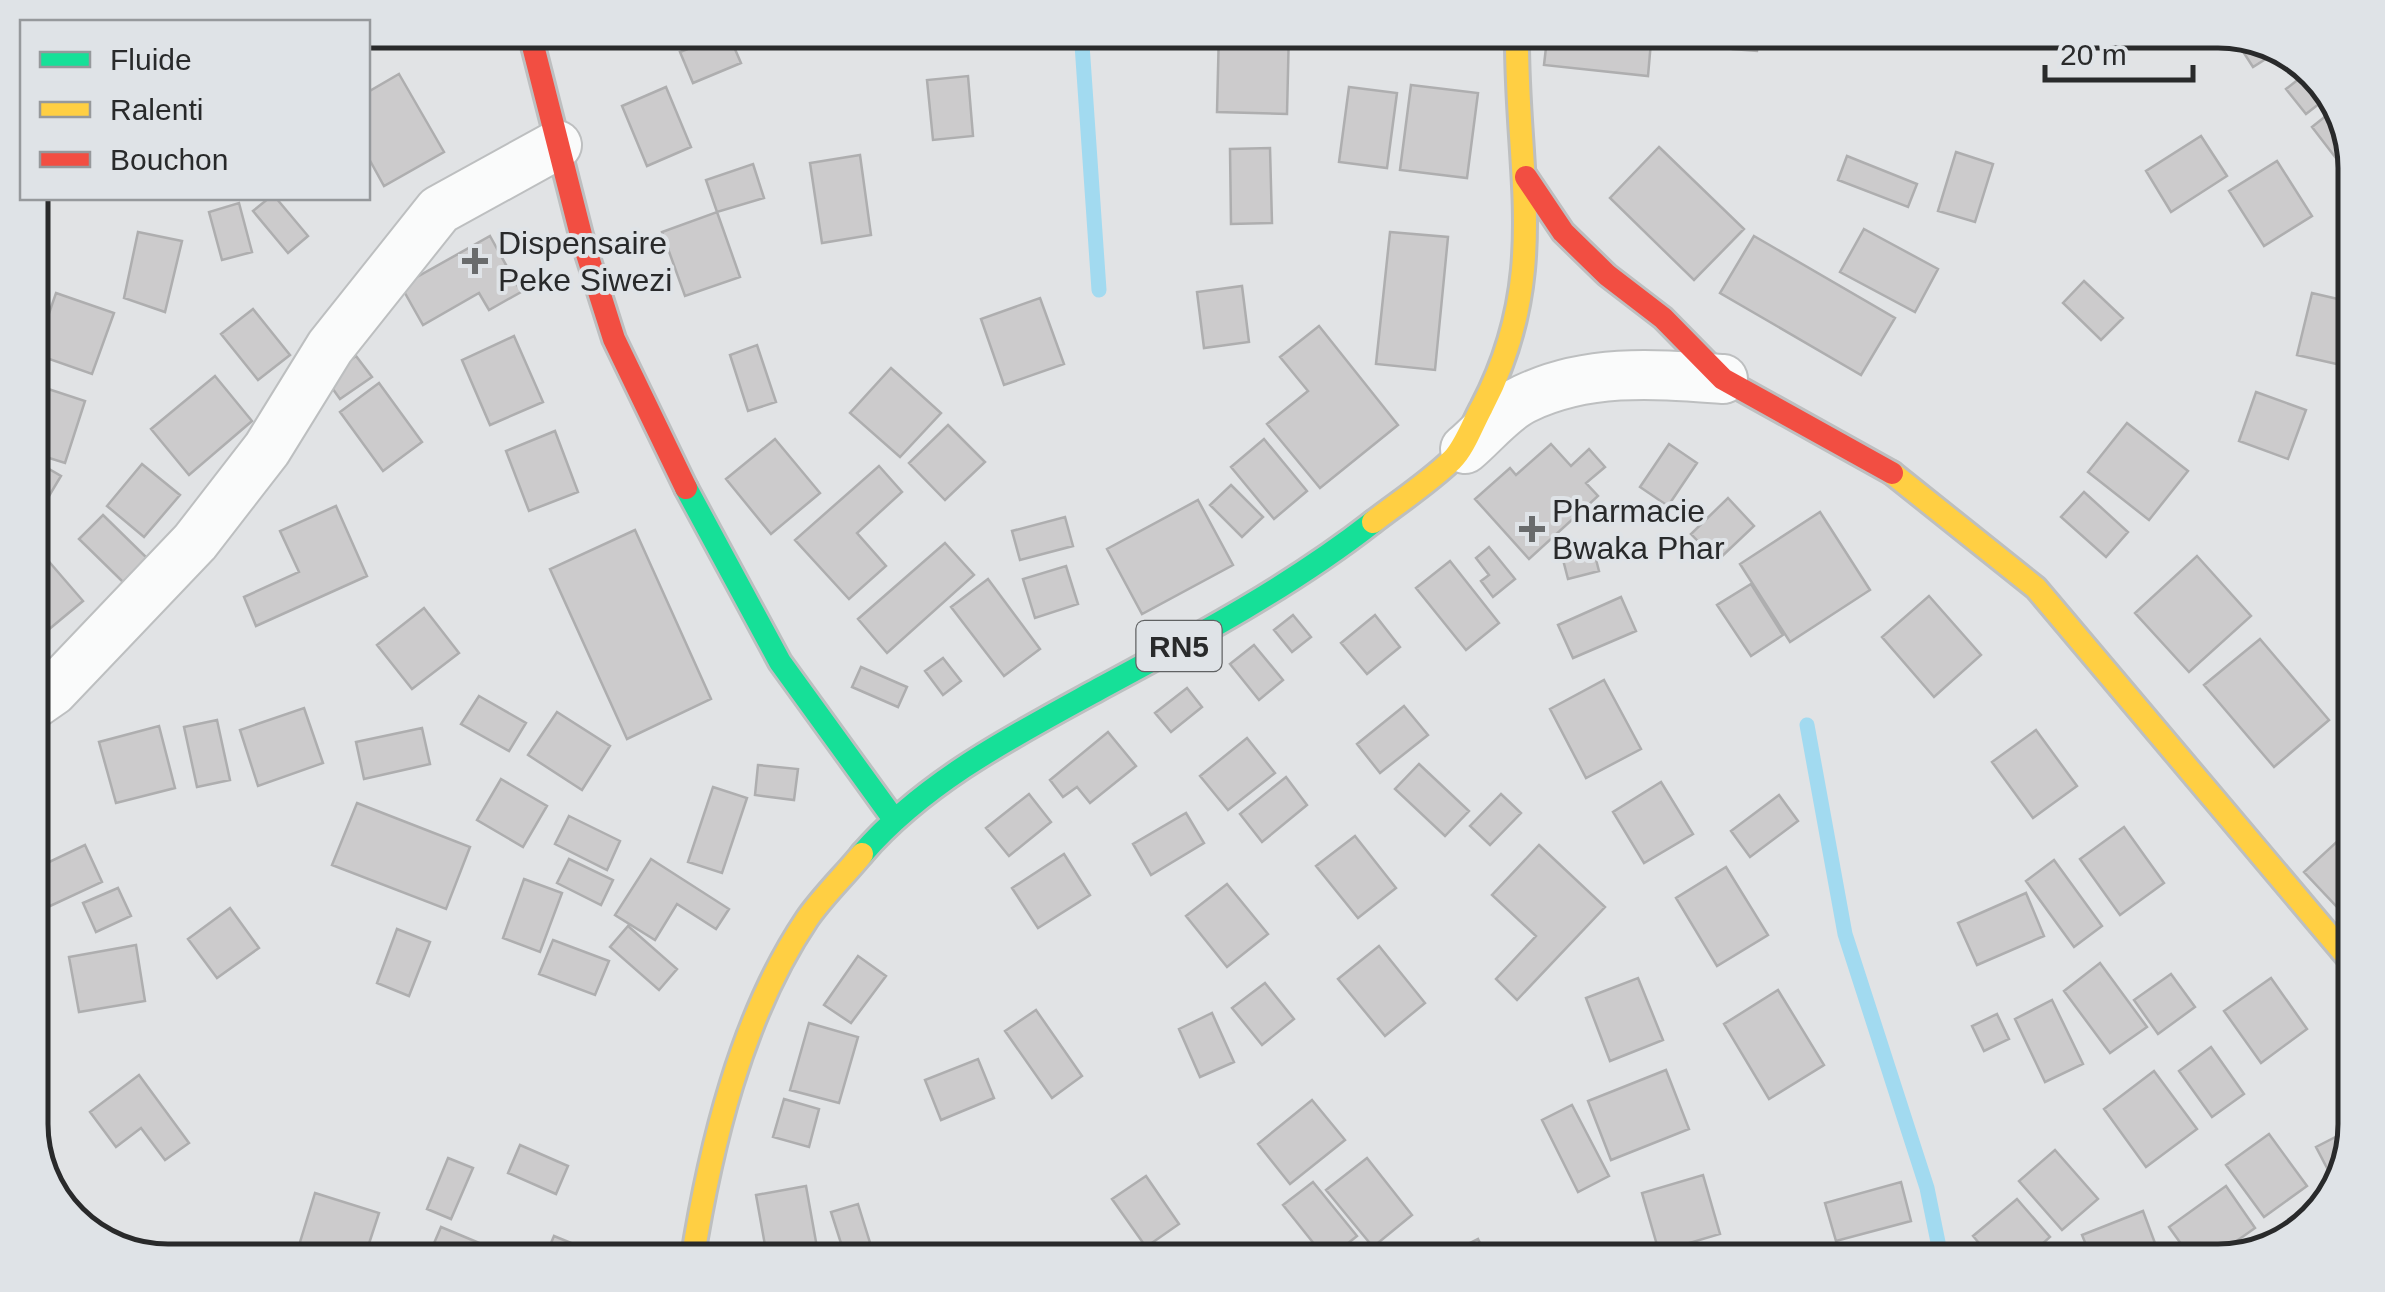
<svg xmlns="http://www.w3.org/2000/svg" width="2385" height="1292" viewBox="0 0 2385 1292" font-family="Helvetica,sans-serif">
<rect width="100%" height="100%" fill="#e1e3e5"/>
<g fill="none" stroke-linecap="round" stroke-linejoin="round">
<!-- stream -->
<path stroke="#a2daf0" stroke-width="15" d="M1081,30L1099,290
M1807,725L1845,934L1927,1188L1942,1262"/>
</g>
<!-- building -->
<path fill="#cccbcc" stroke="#aeaeaf" stroke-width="2.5" d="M368,30H441L368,48Z
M933,30H962L963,37L936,44Z
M1219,30H1289L1287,114L1217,112Z
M1413,30H1461L1460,46L1412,43Z
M1548,30H1601L1600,42L1622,44L1624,30H1652L1648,76L1544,65Z
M1735,30H1760L1757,51L1733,49Z
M1858,30H1924L1923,38Z
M1937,30H1969V45H1937Z
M728,33L741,63L693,83L680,52Z
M2231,33L2279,44L2283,48L2253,67Z
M2309,71L2333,93L2306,114L2286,89Z
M399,74L444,152L384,186L368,157V92Z
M968,76L973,136L933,140L927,80Z
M1411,85L1478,93L1467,178L1400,170Z
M666,87L691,147L647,166L622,106Z
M1349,87L1397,93L1387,168L1339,162Z
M2337,107L2354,156L2342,166L2312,127Z
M2201,136L2227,176L2171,212L2146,171Z
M1659,147L1744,229L1694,280L1610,198Z
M1270,148L1272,223L1231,224L1230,149Z
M1956,152L1993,164L1975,222L1938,211Z
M860,155L871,235L822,243L810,163Z
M1847,156L1917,184L1908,207L1838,180Z
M2277,161L2312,216L2264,246L2229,191Z
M753,164L764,198L717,212L706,180Z
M269,198H276L308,236L288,253L253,211Z
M239,203L252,252L222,260L209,212Z
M717,212L740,277L685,296L662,232Z
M1864,229L1938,269L1915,312L1840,272Z
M138,232L182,241L165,312L124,298Z
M1390,232L1448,237L1435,370L1376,364Z
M490,236L521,292L489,310L479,293L423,325L401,286Z
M1754,236L1895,318L1861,375L1720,293Z
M2084,281L2123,318L2101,340L2063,303Z
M1242,286L1249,342L1204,348L1197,292Z
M56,293L114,313L92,374L35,354Z
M2312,293L2355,303L2341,365L2297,355Z
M1040,298L1064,364L1004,385L981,319Z
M253,309L290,355L258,380L221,334Z
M1319,326L1398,425L1320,488L1267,424L1308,391L1280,357Z
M514,336L543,402L490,425L462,360Z
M757,345L776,402L748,411L730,355Z
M356,356L372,377L340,399L325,378Z
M891,368L941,413L900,457L850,413Z
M215,376L252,421L189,475L151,429Z
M30,383L85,401L65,463L30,452Z
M379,383L422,442L383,471L340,412Z
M2256,392L2306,410L2288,459L2239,441Z
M2127,423L2188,471L2149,520L2088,472Z
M948,425L985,462L945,500L909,463Z
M555,431L578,492L529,511L506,451Z
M775,439L820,493L771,534L726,479Z
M1264,439L1307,491L1274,519L1231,467Z
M1551,444L1571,466L1589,449L1605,467L1586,483L1598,496L1529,559L1475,499L1510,468L1516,475Z
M1669,444L1697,463L1668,506L1640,487Z
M30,458L61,476L43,506L30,499Z
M142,464L180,495L144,537L107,506Z
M879,466L902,492L857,533L886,566L849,599L795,540Z
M1231,485L1263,517L1242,537L1210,505Z
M2084,492L2128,532L2106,557L2061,517Z
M1728,498L1754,526L1717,561L1691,534Z
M1198,500L1233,565L1142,614L1107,549Z
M336,506L367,576L256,626L244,597L299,572L280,531Z
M1820,512L1870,590L1790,642L1740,564Z
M103,515L149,560L125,584L79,539Z
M1065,517L1073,546L1020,560L1012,531Z
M635,530L711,699L627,739L550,569Z
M945,543L974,575L887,653L858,619Z
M1592,544L1599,571L1568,579L1561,552Z
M1489,547L1515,579L1493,597L1481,581L1489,575L1476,558Z
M2197,556L2251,616L2189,672L2135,613Z
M45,557L83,601L30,645V570Z
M1450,561L1499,623L1466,650L1416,588Z
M1066,566L1078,604L1035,618L1023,579Z
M988,579L1040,649L1004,676L951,607Z
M1751,584L1783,635L1751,656L1717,605Z
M1929,596L1981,655L1934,697L1882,637Z
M1621,597L1636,631L1573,658L1558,625Z
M424,608L459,653L412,689L377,645Z
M1293,615L1311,637L1292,652L1274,630Z
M1375,615L1400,647L1367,674L1341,643Z
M2260,639L2329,720L2274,767L2204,685Z
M1254,645L1283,680L1259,700L1230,664Z
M943,658L961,681L943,695L925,671Z
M861,667L907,687L898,707L852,687Z
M1604,680L1641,749L1586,778L1550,709Z
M1187,688L1202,707L1171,732L1155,713Z
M479,696L526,723L509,751L461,724Z
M1404,706L1428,735L1380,773L1357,744Z
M304,708L323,763L258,786L240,730Z
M557,712L610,746L582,790L528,755Z
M217,720L230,780L197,787L184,727Z
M159,726L175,788L116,803L99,742Z
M422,728L430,764L364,779L356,742Z
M2036,730L2077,786L2033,818L1992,762Z
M1108,732L1136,766L1090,803L1077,787L1063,797L1050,780Z
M1247,738L1275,773L1228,810L1200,776Z
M1419,764L1469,811L1445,836L1395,789Z
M758,765L798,769L794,800L755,795Z
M1286,777L1307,805L1262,842L1240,814Z
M501,779L547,806L523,847L477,820Z
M1661,782L1693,834L1644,863L1613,812Z
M713,787L747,798L722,873L688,862Z
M1029,794L1051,822L1009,856L986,828Z
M1501,794L1521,813L1490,845L1470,826Z
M1779,795L1798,821L1750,857L1731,831Z
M357,803L470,847L446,909L332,865Z
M1186,813L1204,843L1151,875L1133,844Z
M569,816L620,841L607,870L555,844Z
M2355,825V926L2304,872Z
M2124,827L2164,883L2120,915L2080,859Z
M1355,836L1396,888L1358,918L1316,866Z
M85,845L102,882L35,913L30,903V871Z
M1539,845L1605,907L1517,1000L1496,979L1536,936L1492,895Z
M1064,854L1090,895L1038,928L1012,888Z
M569,859L613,880L601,905L557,883Z
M651,859L729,909L716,929L677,904L655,940L615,915Z
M2054,860L2102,926L2074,947L2026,881Z
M1726,867L1768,935L1717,966L1676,898Z
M524,879L562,893L540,952L503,938Z
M1227,884L1268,934L1227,967L1186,916Z
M118,888L131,916L96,932L83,903Z
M2026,893L2044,936L1977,965L1958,923Z
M230,908L259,948L217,978L188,939Z
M628,926L677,969L659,990L610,947Z
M397,929L430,942L409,996L377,983Z
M553,940L609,961L595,995L539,974Z
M136,945L145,1001L79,1012L69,957Z
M1379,946L1425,1003L1385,1036L1338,979Z
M858,956L886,976L851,1023L824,1005Z
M2100,963L2147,1027L2110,1053L2064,991Z
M2171,974L2195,1007L2158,1034L2134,1000Z
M1638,978L1663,1040L1610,1061L1586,998Z
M2271,978L2307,1029L2261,1063L2224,1011Z
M1265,983L1294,1019L1262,1045L1232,1008Z
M1778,990L1824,1065L1769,1099L1724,1024Z
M2052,1000L2083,1064L2045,1082L2015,1019Z
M1036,1010L1082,1076L1052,1098L1005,1031Z
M1212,1013L1234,1062L1200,1077L1179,1029Z
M1997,1014L2009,1039L1984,1051L1972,1026Z
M809,1023L858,1037L839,1103L790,1090Z
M2211,1047L2244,1094L2212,1117L2179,1071Z
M30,1049L36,1096L30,1097Z
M978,1059L994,1098L941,1120L925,1080Z
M1666,1070L1689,1129L1611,1160L1588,1101Z
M2154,1071L2197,1129L2146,1167L2104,1109Z
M139,1075L189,1143L165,1160L141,1128L116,1147L90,1112Z
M784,1099L819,1109L809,1147L773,1137Z
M1312,1100L1345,1140L1290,1184L1258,1144Z
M1572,1105L1609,1176L1578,1192L1542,1120Z
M2355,1127L2341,1186L2338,1189L2316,1147Z
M2269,1134L2307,1186L2264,1217L2226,1165Z
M520,1145L568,1166L556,1194L508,1173Z
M2055,1150L2098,1199L2062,1230L2019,1181Z
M448,1158L473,1168L451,1219L427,1209Z
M1367,1158L1412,1215L1373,1247L1326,1190Z
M1703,1175L1720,1234L1659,1252L1642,1193Z
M1146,1176L1179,1224L1146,1247L1112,1199Z
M1313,1182L1357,1236L1327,1260L1283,1205Z
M1901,1182L1911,1221L1836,1241L1825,1203Z
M806,1186L818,1253L768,1262L756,1195Z
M2226,1186L2255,1228L2207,1262H2194L2169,1227Z
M315,1193L379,1213L363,1262H330L297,1252Z
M2017,1199L2050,1237L2022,1262H1995L1973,1236Z
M858,1204L876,1262H847L831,1212Z
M2143,1211L2162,1262H2093L2082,1235Z
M441,1227L484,1245L476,1262H426Z
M554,1236L593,1252L589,1262H543Z
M1478,1239L1490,1262H1432Z"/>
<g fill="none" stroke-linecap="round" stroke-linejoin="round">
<defs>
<path id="street" d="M1465,449C1483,434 1503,409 1524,399C1588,368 1655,374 1723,379
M30,707L53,691L195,542L267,449L330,347L439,210L557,145"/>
<path id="fast" d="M686,488L780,662L893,818
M862,854C925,781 1015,735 1099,689C1192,639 1290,587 1373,522"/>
<path id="slow" d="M1892,473L2036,588L2355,966
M1373,522C1399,502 1428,483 1452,460C1465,447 1473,423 1482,407C1552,274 1515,169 1517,30
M692,1262C710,1148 741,1017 807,919C823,896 844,876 862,854"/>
<path id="jam" d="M529,30L581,235L614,339L686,488
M1526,177L1563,232L1607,275L1663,318L1723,379L1892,473"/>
</defs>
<!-- street casing -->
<use href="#street" stroke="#bdbfc0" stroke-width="52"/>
<!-- fast casing -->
<use href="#fast" stroke="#bdbfc0" stroke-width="28"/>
<!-- slow casing -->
<use href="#slow" stroke="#bdbfc0" stroke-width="28"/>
<!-- jam casing -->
<use href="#jam" stroke="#bdbfc0" stroke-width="28"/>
<!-- street -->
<use href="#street" stroke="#fafbfb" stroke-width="48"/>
<!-- fast -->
<use href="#fast" stroke="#16e098" stroke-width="22"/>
<!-- slow -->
<use href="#slow" stroke="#ffcf43" stroke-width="22"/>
<!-- jam -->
<use href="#jam" stroke="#f24e42" stroke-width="22"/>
</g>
<!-- markers -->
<g fill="#696b6c" stroke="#dfe3e7" stroke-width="4">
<path d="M470 246h10v10h10v10h-10v10h-10v-10h-10v-10h10z"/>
<path d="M1527 514h10v10h10v10h-10v10h-10v-10h-10v-10h10z"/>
</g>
<g text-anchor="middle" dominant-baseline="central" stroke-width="8" stroke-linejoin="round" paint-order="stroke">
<!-- shield labels -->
<rect fill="#dfe3e7" stroke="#606263" stroke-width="2.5" x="1136.5" y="621" width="85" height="50" rx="8"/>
<g font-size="30" font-weight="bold" fill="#292a2b">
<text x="1179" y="646">RN5</text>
</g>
<!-- poi labels -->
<g font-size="32" fill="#292a2b" stroke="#dfe3e7" text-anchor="start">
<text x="498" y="243">Dispensaire<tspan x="498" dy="37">Peke Siwezi</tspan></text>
<text x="1552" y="511">Pharmacie<tspan x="1552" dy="37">Bwaka Phar</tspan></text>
</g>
</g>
<!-- crop -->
<path d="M0 0H2385V1292H0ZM168 48H2218A120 120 0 0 1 2338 168V1124A120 120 0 0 1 2218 1244H168A120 120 0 0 1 48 1124V168A120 120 0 0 1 168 48Z" fill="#dfe3e7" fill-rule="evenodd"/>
<path fill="none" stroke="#292a2b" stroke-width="5" d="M168 48H2218A120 120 0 0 1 2338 168V1124A120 120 0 0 1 2218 1244H168A120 120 0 0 1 48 1124V168A120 120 0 0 1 168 48Z"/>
<!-- legend -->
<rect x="20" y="20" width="350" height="180" fill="#dfe3e7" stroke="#96999c" stroke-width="2.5"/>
<rect x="40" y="52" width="50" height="15" fill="#16e098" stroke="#96999c" stroke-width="2.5"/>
<text x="110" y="70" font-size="30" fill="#292a2b">Fluide</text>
<rect x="40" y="102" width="50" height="15" fill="#ffcf43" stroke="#96999c" stroke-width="2.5"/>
<text x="110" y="120" font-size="30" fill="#292a2b">Ralenti</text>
<rect x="40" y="152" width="50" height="15" fill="#f24e42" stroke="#96999c" stroke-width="2.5"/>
<text x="110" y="170" font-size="30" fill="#292a2b">Bouchon</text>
<!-- scale -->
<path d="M2045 65v15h148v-15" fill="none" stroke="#292a2b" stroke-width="5"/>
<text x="2060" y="65" font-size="30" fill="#292a2b" stroke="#dfe3e7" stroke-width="8" paint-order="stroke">20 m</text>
</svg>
